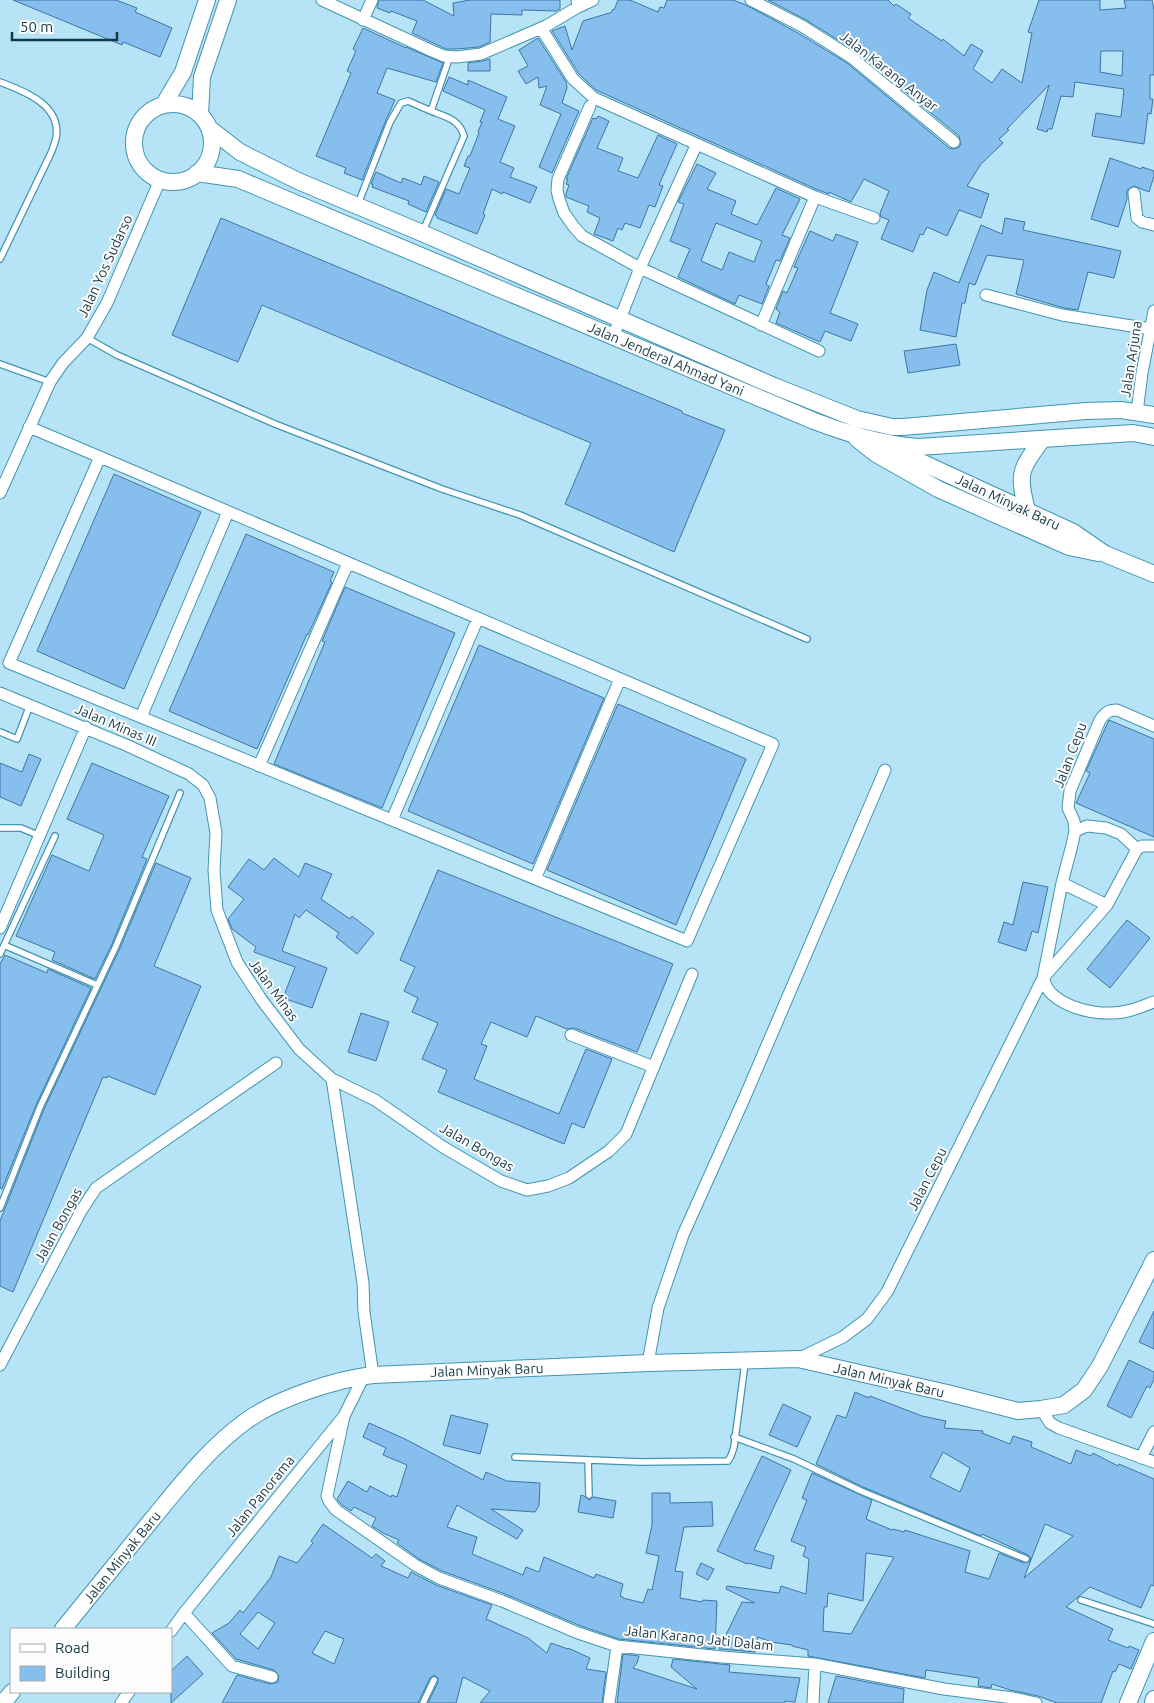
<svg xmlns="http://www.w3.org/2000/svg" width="1154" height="1703" viewBox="0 0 1154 1703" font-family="Ubuntu,sans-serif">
<rect width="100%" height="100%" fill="#b6e4f6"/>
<!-- building -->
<path fill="#86beee" stroke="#3f75a1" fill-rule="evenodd" d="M13,0H116L137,8L135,12L172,28L160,57L123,42L122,45Z
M379,0H423L454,16L453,3L470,0H560V9L556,11L522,10V15L491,14L490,42L479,47L457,49H446L412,33L417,21L391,11L390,13L377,8Z
M618,0H630L658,12L660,7L664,8L667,0H733L746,5L798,33L847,63L949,148L953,149L959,147L961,144L959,136L856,51L806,20L768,0H888L894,6L896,4L911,14L908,18L942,41L943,39L964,56L971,44L983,51L973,69L992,83L1002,69L1022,83L1032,33L1028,32L1039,0H1100V10L1126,8L1124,0H1152L1154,10V75H1150V99H1153L1151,114L1148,113L1144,144L1092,136L1096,113L1121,117L1124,89L1075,82L1073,97L1061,96L1052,129H1048L1047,132L1037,129L1049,85L1007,129L1009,130L999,139L1003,143L981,164L967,186L989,194L981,218L959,210L947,236L927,227L923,235L920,234L913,252L881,239L889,220L881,217L880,213L889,191L864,179L851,202L829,192V194L818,190L596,90L579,74L552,31L565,26L572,50L583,21L609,13H611L613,9L614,10ZM1101,51H1123L1122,76L1100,72Z
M363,28L406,48V47L443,63L436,82L387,68L377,93L395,100L386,120L362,180L344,173L346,168L316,156L351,73L347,71L356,51L353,49Z
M538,38L566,82L567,88L562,103L579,111L552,173L539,167L561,114L540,105L547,86L539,88L538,77L526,84L518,71L528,66L519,50Z
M490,59V71H468V63L482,61Z
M449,77L468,85V80L507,97L498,119L515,126L500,162L514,168L510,177L537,187L530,203L503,192L502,194L492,189L483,214L485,215L477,234L437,218V216L435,215L446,189L459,194L470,168L464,166L468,156H470L479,133L478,132L482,122H480L485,110L443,91Z
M598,116L609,121L597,148L623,158L618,171L638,178L658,135L677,144L659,185L663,186L655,207L649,205L640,228L625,223L622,230L618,228L613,241L594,234L600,218L587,212L589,206L566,197V194L569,185L566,184L568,179H566L593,118L596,119Z
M1110,158L1141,169L1142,167L1154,171V176L1149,192L1134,186L1127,190V199L1118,227L1091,219Z
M697,164L716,173L707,189L736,201L731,214L757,225L776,188L800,199L782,235L790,238L780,261L776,260L766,284L769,286L762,304L739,295L735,304L678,277L690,249L670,241L684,204L678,202ZM716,223L762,241L754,262L729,252L722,270L701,261Z
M376,172L401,183L403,178L421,185L424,176L439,182L426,212L408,204L409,201L372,187L373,184H371Z
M221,218L682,411V413L725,430L674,552L565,504L591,443L262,305L238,362L172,335Z
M1005,218L1025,222L1023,230L1121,251L1114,278L1088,272L1078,310L1064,308L1016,294L1024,260L987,255L975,285L969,283L965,303H962L956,337L920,330L927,290L934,272L959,283L981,225L1002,234Z
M810,231L833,241L836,234L858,242L830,313L858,324L851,341L825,331L820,342L776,323L780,312L776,309L783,291L787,293L798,268L794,267Z
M956,344L960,365L908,373L904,351Z
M114,474L201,512L124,689L37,651Z
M246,534L334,572L330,581L332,582L308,635L307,634L257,749L169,711Z
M345,587L455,633L382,808L274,764L325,642L322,641Z
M479,645L604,698L533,864L408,811Z
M618,704L746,759L676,925L547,870Z
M1109,720L1154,739V837L1076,803L1090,773L1086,771Z
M29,754L41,759L21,806L0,797V763L22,772Z
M92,763L169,796L142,857L147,859L112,944L95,979L52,960L55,952L16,936L52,855L89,871L104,835L67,819Z
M274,858L299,877L305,863L332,874L321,899L350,919L352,916L374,933L357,954L336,937L339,933L306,910L299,918L295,914L282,951L327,968L312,1008L283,998L295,967L254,952L256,947L232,929L228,919L244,899L228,887L249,859L264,870Z
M156,863L191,878L154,966L201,986L155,1095L108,1076L107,1078L103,1077L13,1292L0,1286V1221L44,1109L120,948Z
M438,870L673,964L637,1052L574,1028L567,1029L536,1016L527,1037L491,1022L481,1044L487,1046L474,1079L559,1114L586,1049L612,1059L584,1128L572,1123L564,1144L438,1092L447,1070L422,1059L438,1023L412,1012L418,998L404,991L415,967L400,960Z
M1023,882L1048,887L1038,933L1032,931L1026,951L998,942L1004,922L1013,925Z
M1127,920L1150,938L1110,988L1087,969Z
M5,955L47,973L48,969L91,988L36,1105L2,1189L0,1188V964Z
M361,1013L389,1022L376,1061L348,1052Z
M1154,1311V1349L1139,1342Z
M1129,1360L1154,1372V1379L1150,1388L1147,1386L1131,1418L1107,1406Z
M855,1392L869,1398L870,1396L922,1416L946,1421L944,1428L983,1431L982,1433L1010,1444L1013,1436L1032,1442L1031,1447L1071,1464L1076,1450L1091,1456L1093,1453L1118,1466L1119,1464L1154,1479V1586L1151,1585L1141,1608L1090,1587L1066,1607L1113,1629L1108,1640L1128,1648L1129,1646L1139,1650L1131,1669L1119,1664L1115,1672L1113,1671L1101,1703H1057L1038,1696L1010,1690L992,1684L991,1688L978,1686L979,1678L926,1670L925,1678L808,1656V1650L792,1646V1645L771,1642L758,1637L755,1652L719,1649L742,1602L755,1603L726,1589L727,1586L779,1593L781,1586L806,1594L809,1559L803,1556L806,1547L791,1541L807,1500L802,1498L812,1473L872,1500L866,1519L892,1530L893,1529L904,1532L905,1530L970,1551L965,1572L989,1579L999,1553L1024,1563L1030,1561L1031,1558L1028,1555L982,1534L981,1536L863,1487L816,1464L837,1415L846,1418ZM943,1452L970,1468L960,1492L930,1477ZM1045,1524L1073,1536L1024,1578ZM866,1553L894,1557L851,1634L823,1631L824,1607H827L828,1593L863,1601Z
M783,1404L811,1417L797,1447L769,1435Z
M451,1415L488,1424L480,1454L443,1445Z
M369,1423L405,1439L483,1480L486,1472L507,1481L540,1483L539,1506L535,1512L491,1509L523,1530L517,1539L457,1505L447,1527L477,1537L472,1554L523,1575L526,1567L539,1572L544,1557L594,1578L596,1574L623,1584L620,1596L623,1597V1598L643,1603L648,1589L652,1590L659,1556L646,1553L652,1525V1493H670V1503L712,1502L713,1526L684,1527L675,1571L683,1572L680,1598L702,1602L703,1600L717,1601L715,1649L619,1639L581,1626L505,1594L442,1571L419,1559L397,1543L399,1540L383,1533L372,1526L376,1518L354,1507L351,1511L341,1504L337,1499L348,1481L367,1492L370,1486L391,1497L392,1495L397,1497L407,1465L383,1455L386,1448L363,1437Z
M762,1456L791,1470L754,1550L774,1556L771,1569L748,1563L747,1564L717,1551Z
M581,1495L584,1496L589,1500L593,1497L616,1501L613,1518L578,1512Z
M323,1524L372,1558L376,1554L385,1561L381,1566L408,1578L411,1572L436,1585L492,1605L486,1619L528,1638L547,1653L551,1643L568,1649V1648L590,1658L586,1669L606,1672L602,1703H480L490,1691L463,1677L456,1703H428L438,1682V1678L434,1675L430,1678L418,1703H222L237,1675L270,1684L278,1682L279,1676L274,1670L236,1659L212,1633L229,1623L240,1610L243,1613L271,1577L279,1556L297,1563L313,1543L311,1541ZM258,1612L275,1623L258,1649L240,1634ZM325,1631L344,1639L334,1664L312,1653Z
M701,1563L714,1569L708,1580L696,1574Z
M623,1654L639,1656L637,1663L633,1668L697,1689L671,1667L673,1659L730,1665L729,1672L800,1678L795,1702L785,1701V1703H617Z
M187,1656L203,1674L171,1703V1671Z
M836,1676L904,1689L903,1703H828Z"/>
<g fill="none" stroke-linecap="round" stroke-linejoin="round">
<defs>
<path id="service" d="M0,82C24,91 62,105 56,138C55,143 53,148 51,153L0,259
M358,204L390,122L401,103L408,101L431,111
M423,231L464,136C459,119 446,117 431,111L450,56
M87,338L117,355L275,424L442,489L520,515L807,639
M0,364L50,382
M0,732L17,739L30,705
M0,828H21L40,836
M4,945L97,985
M0,954L55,836
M0,1208L40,1107L116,946L180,793
M734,1437L794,1459L861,1491L1026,1559
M515,1457L641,1462L728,1461L731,1456L734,1447L745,1363
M588,1460L589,1495
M1081,1600L1154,1624
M423,1703L434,1680"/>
<path id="minor" d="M322,0L432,51L444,56L457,57L481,54L546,26L578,7L577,0
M751,0L802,26L851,57L954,142
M578,7L593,0
M363,20L372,0
M541,28L573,79L594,98L815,197L874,218
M590,106L558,179L557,190L559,199L564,213L574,227L582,236L640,268L819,351
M1134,193L1137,218L1142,222L1154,225
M986,295L1062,315L1151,329
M761,325L812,204
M613,337L640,268L694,150
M1137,412L1142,373L1154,311
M29,427L100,457L773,744L687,941L9,663L100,457
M0,493L50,382L63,363L87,338L107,303L160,180
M0,693L126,745L189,774L203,785L210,798L216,833L214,870L217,910L237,962L261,999L299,1049L332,1079L375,1100L443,1147L501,1181L527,1190L548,1186L569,1178L609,1151L626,1134L692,974
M141,717L228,512
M259,766L348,563
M392,820L478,618
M1075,831L1087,826L1106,828L1121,834L1137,849
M535,879L620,679
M1062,883L1107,905
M0,928L86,727
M1043,978L1107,905L1137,849L1142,846H1154
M1043,978C1045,984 1047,990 1053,995C1068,1008 1093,1014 1112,1013C1127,1013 1140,1007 1154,1002
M571,1035L654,1067
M332,1079L363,1283L364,1312L373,1375
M798,1359L843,1337L867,1319L887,1292L1043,978L1062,883L1072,845L1075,831L1074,821L1068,808L1070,791L1100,720C1105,713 1108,710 1117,710L1154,726
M648,1363L658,1308L683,1235L744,1099L885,770
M0,1365L81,1211L96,1188L276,1063
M1041,1409L1050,1423L1059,1428L1154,1462
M344,1416L327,1496L329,1501L336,1510L415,1565L439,1578L502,1601L578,1633L617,1646L722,1657L815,1664L944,1689L1013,1698L1036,1703
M1141,1458L1154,1432
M184,1613L232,1666L272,1677
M171,1631L184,1613L344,1416L364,1376
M121,1703L129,1692
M609,1703L617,1646
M813,1703L815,1664"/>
<path id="secondary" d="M134 143a39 39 0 1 1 78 0a39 39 0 1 1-78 0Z
M164,104L183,72L207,0
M200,114L202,77L228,0
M209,128L240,152L298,181L422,233L774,386L857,419L892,427H903L1086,411L1121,410L1154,415
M197,173L238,179L814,421C849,434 880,444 918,447L1133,433L1154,437
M857,439L876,454L938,489L1069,547L1098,553
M894,447L910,457L1073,532L1105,554L1154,574
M1027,511C1018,473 1019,471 1042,440
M63,1629C93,1592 124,1554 154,1517C182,1483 210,1447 246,1421C276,1399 336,1379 373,1375L648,1363L798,1359L947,1393L1018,1411L1041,1409L1064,1405L1084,1390L1100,1366L1154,1260
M3,1703L12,1692
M1128,1703L1154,1641
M1153,1703L1154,1699"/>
</defs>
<!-- service casing -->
<use href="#service" stroke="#4294b2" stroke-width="8"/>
<!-- minor casing -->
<use href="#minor" stroke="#4294b2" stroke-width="13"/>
<!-- secondary casing -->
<use href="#secondary" stroke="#4294b2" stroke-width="18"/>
<!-- service -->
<use href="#service" stroke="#fff" stroke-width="5.5"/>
<!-- minor -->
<use href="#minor" stroke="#fff" stroke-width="11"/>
<!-- secondary -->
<use href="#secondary" stroke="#fff" stroke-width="16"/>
</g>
<g text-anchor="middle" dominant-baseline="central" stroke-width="4" stroke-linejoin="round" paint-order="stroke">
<!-- street labels -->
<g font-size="14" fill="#153844" stroke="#fcfcfc">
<text transform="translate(889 71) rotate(38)">Jalan Karang Anyar</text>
<text transform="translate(105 266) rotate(-65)">Jalan Yos Sudarso</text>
<text transform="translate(666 359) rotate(23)">Jalan Jenderal Ahmad Yani</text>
<text transform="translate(1131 359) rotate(-81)">Jalan Arjuna</text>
<text transform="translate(1008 502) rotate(25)">Jalan Minyak Baru</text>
<text transform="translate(116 725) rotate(23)">Jalan Minas III</text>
<text transform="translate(1070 755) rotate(-69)">Jalan Cepu</text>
<text transform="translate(274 990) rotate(54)">Jalan Minas</text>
<text transform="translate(477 1147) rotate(30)">Jalan Bongas</text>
<text transform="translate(927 1179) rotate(-63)">Jalan Cepu</text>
<text transform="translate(58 1225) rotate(-61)">Jalan Bongas</text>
<text transform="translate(487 1370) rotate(-2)">Jalan Minyak Baru</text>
<text transform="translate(889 1380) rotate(13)">Jalan Minyak Baru</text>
<text transform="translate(260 1496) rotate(-51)">Jalan Panorama</text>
<text transform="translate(122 1557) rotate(-51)">Jalan Minyak Baru</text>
<text transform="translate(699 1638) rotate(6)">Jalan Karang Jati Dalam</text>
</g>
</g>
<!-- legend -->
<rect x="10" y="1628" width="162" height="65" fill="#fcfcfc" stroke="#a0aeb2"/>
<rect x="20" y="1644" width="25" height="8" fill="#ffffff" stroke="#a0aeb2"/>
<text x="55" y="1653" font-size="15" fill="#153844">Road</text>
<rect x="20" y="1666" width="25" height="15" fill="#86beee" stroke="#a0aeb2"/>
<text x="55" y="1678" font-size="15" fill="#153844">Building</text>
<!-- scale -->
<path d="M12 32v8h105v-8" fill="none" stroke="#153844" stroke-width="2.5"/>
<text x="20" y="32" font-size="15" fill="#153844" stroke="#fcfcfc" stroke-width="4" paint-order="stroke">50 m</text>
</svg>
